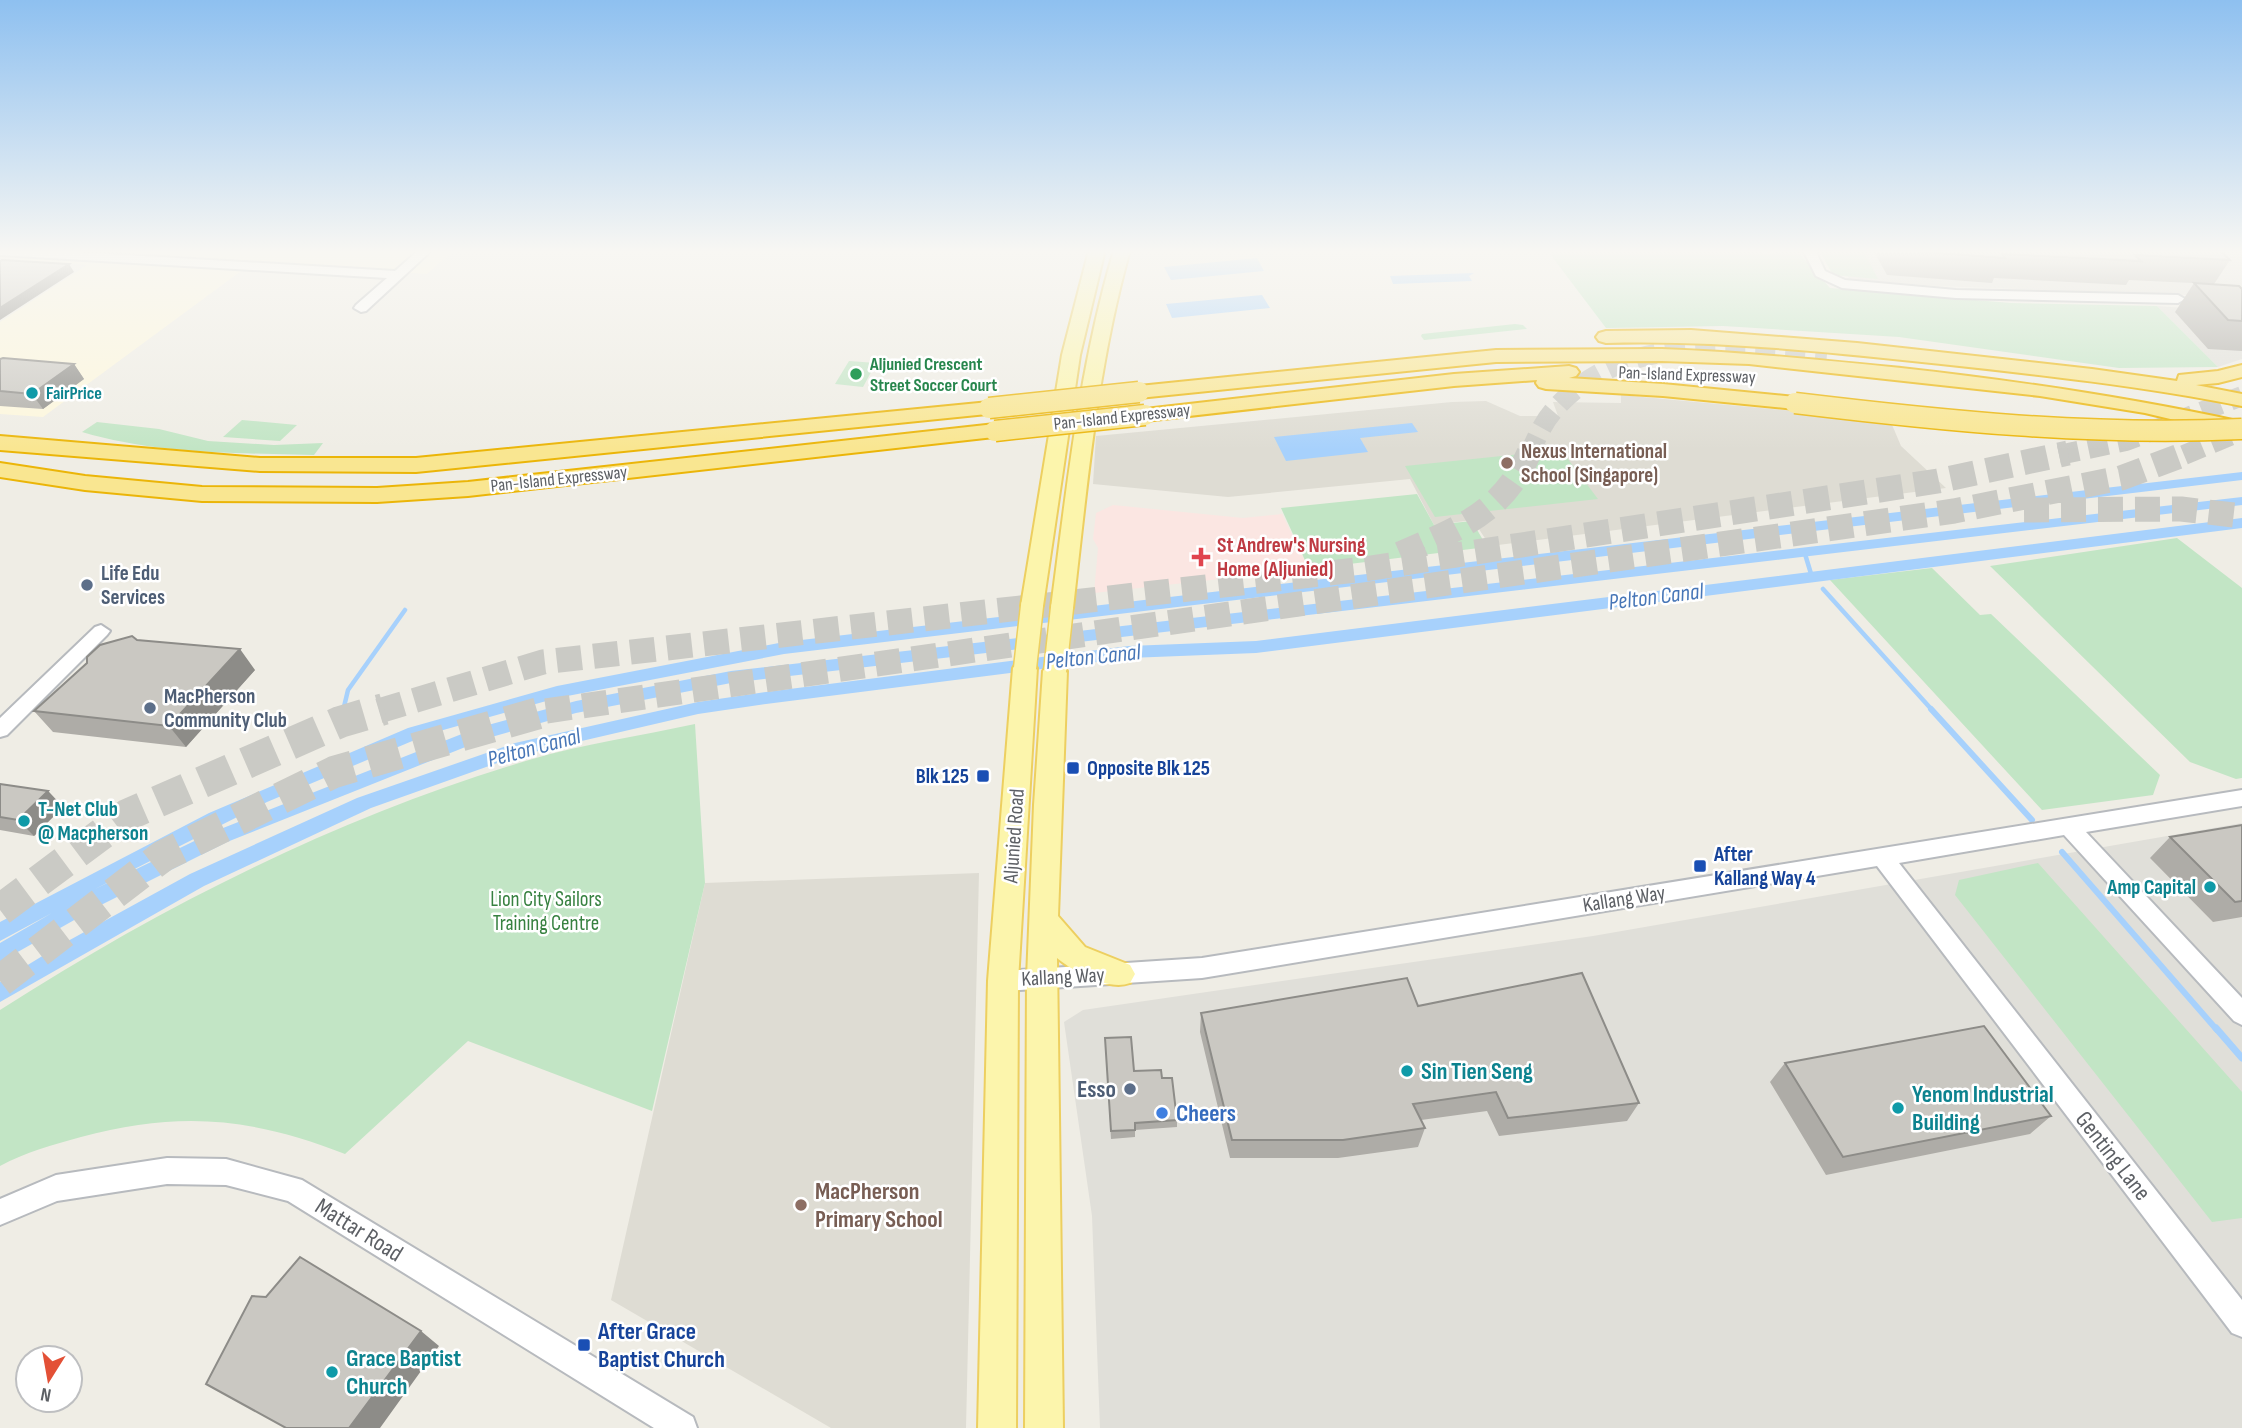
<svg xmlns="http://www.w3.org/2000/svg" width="2242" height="1428" viewBox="0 0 2242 1428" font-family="'Sofia Sans Condensed',sans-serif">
<rect width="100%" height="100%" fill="#efede5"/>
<!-- commercial -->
<path fill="#fdf7dc" d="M0,250H454L427,274L252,263L43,417L0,414V322L87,265L0,258Z"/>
<!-- industrial -->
<path fill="#e0dfd9" d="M1826,250H2239L2242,254V359L2218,367L2157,306L2199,309L2186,295L1936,286L1850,279Z
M2242,823V1428H1100L1092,1216L1064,1022L1083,1010L1593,936Z"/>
<!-- education -->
<path fill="#dedcd3" d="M1621,395L1890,420L1901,446L1946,488L1490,546L1473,520L1434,525L1410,479L1228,497L1093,484L1096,436L1452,402L1486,401L1520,416H1558L1553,402L1621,403Z
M979,873L966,1428H831L611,1300L705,883Z"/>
<!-- medical -->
<path fill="#fbe6e2" d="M1113,505L1243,518L1282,514L1309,569L1094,593L1098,548L1093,539L1096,513Z"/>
<!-- green -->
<path fill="#c2e5c5" d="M1547,250H1757L1763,254L1797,251L1830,288L2011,303L2157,306L2218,367L2119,368L1899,337L1723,326L1606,328Z
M1819,250H1863L1878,279L1833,275Z
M1515,324L1523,325L1527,329L1424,340L1421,336L1422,334Z
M849,361L876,363L863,387L835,384Z
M242,420L297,425L280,441L223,437Z
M97,422L159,429L208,441L274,445L323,443L314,455C238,453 155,454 82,432Z
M1561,450L1598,499L1435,517L1405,466Z
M1417,494L1434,525L1472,521L1487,547L1309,569L1281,508Z
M2177,538L2242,588V778L2236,779L2190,762L1990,566Z
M1932,568L1980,615L1991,614L2160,775L2153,795L2042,810L1830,580Z
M695,724L705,883L652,1111L468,1041L345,1154C251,1117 179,1111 81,1137C52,1145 26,1152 0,1166V1010C165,904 341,816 529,760C583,744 640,736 695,724Z
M2038,863L2242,1092V1218L2212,1222L1955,895L1959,880Z"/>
<!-- water -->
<path fill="#a7d1fc" d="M1257,258L1264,271L1171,280L1164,267Z
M1474,273L1469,276L1472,281L1393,284L1390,276Z
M1262,295L1270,308L1172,318L1166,304Z
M1412,423L1418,432L1360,438L1368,452L1286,461L1274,437Z"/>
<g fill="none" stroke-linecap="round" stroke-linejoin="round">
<!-- stream-far2 -->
<path stroke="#a7d1fc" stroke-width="4.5" d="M1805,554L1812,577
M1823,589L1933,711
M343,711L348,690L405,610"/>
<!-- stream-far1 -->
<path stroke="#a7d1fc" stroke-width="6" d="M1931,709L2032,820
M342,715L343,709
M342,762L354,784
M2062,852L2217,1030"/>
<!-- stream -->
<path stroke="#a7d1fc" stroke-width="7" d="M2216,1028L2242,1058"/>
<!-- canal -->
<path fill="#a7d1fc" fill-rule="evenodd" d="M2242,472V480L784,654L557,698L429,734L267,802L95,889L213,832L477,728L576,701L731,671L2242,497V505L731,683L576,713L488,738L227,842L99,906L0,962V943L52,913L0,941V922L209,813L408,728L557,686L784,642Z
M2242,518V528L1256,653L1129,658L766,704L698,714L517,756L371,808L204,886L0,1002V982L57,947L190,874L357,798L515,743L698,702L766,692L1129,646L1256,641Z"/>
<!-- highway-tunnel-far2 -->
<path stroke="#cacac5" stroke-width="20" stroke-dasharray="20 10" stroke-linecap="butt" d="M1529,455C1536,439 1543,422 1555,409C1622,332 1736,347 1827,354
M2059,455L2126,441L2242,396
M2184,455L2242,431"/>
<!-- highway-tunnel-far1 -->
<path stroke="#cacac5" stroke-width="25" stroke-dasharray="25 12" stroke-linecap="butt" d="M2024,510L2181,509L2242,516
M1400,554C1457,529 1502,514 1529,453
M379,711L543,662L1365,569L1938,481L2068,453
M546,711L1954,511L2121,478L2188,453"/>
<!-- highway-tunnel -->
<path stroke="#cacac5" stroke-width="32" stroke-dasharray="32 16" stroke-linecap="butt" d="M0,910L127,815L340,722L384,709
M0,981L163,856L334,772L553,709"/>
<defs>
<path id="minor" d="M0,250H43L395,271L419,250H432L366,311L361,312L354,308L356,305L387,278L0,255Z
M1803,250H1815L1825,271L1845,280L1956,290L2178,295L2185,299L2178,303L1956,298L1842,288L1816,276Z
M101,625L110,631L107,635L7,735L0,737V718L95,627Z
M2242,790V806L2086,832L2242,998V1025L2234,1021L2064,835L1899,863L2242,1300V1337L2232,1333L1877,866L1202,978L1003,991L995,988L991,981L995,974L1003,971L1202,958Z
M167,1158L226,1159L302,1180L693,1417L697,1428H654L288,1201L226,1185L167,1184L57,1201L0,1225V1199L56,1175Z"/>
<path id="major" d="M1089,250H1105L1080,355L1043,606L1040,611L1032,613L1024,611L1021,606L1062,355Z
M1114,250H1130C1097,367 1087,487 1073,608L1070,613L1062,615L1054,613L1051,608C1067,487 1079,367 1114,250Z
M1025,660L1033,662L1037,668L1018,981L1016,1428H978L988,981L1013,668L1017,662Z
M1055,663L1063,665L1067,671L1058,916L1085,947L1130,965L1135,974L1130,983C1109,991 1074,972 1057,958L1063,1428H1025L1027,978L1034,805L1043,671L1047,665Z"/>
<path id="highway" d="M1691,330L1857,343L2092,369L2177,381L2179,375L2218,371L2242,365V377L2218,383L2196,385L2242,394V406C2142,386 2042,375 1941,364C1829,352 1719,340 1606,343L1599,341L1596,337L1599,333L1606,331Z
M1662,349C1742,352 1821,360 1901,368C2018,381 2127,397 2242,422V436L2145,413L2040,396L1749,364L1662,361L1496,362L1139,398L1132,396L1129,392L1132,388L1139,386L1496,350Z
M1569,366L1576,368L1579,372L1576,376L1569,378L1663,384L1795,397L1802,399L1806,403L1802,407L1795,409L1663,396L1546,389L1539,387L1536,383L1537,380L1454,386L1145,421L1137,420L1134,415L1137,410L1145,409L1454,374Z
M989,402L997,403L1000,408L997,413L416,472L260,471L0,450V436L260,458H416Z
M995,424L1003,426L1006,431L1003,436L468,496L377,502L202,501L85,490L0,477V463L85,476L202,487L377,488L468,482Z"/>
</defs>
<!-- minor casing -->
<use href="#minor" stroke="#b7babe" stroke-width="4"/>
<!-- major casing -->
<use href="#major" stroke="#edcf60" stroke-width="4"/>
<!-- highway casing -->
<use href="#highway" stroke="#ebb508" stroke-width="4"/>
<!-- minor -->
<use href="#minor" fill="#fff" fill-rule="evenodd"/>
<!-- major -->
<use href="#major" fill="#fcf5ac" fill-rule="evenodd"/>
<!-- highway -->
<use href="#highway" fill="#f9e691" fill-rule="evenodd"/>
<defs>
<path id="major-bridge" d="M1025,668L1032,606
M1055,671L1062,608"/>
<path id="highway-bridge" d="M1795,403C1944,421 2092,436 2242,429
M989,408L1139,392
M995,431L1145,415"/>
</defs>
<!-- major-bridge casing -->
<use href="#major-bridge" stroke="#edcf60" stroke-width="25" stroke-linecap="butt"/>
<!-- highway-bridge casing -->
<use href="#highway-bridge" stroke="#ebb508" stroke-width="23" stroke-linecap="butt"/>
<!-- major-bridge -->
<use href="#major-bridge" stroke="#fcf5ac" stroke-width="22"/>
<!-- highway-bridge -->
<use href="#highway-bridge" stroke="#f9e691" stroke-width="20"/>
</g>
<!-- wall -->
<path fill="#aeaca7" d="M1873,250H2220L2230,260L2214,284L2129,280L2126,285L1994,278L1992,283L1887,275Z
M2194,283L2242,289V351L2208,349L2175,312Z
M0,359L74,364L84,379L43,409L0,406Z
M137,640L255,670L186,747L53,732L34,711Z
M0,784L48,791L63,807L34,836L0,830Z
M2242,825V917L2213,922L2150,858L2170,837Z
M1418,1006L1639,1103L1627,1121L1499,1136L1487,1111L1421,1120L1425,1128L1418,1147L1338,1158H1230L1200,1032L1201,1013Z
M1105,1038L1134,1071L1162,1078L1177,1120V1127L1135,1130V1137L1111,1139Z
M1785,1063L2051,1116L2030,1134L1826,1175L1770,1082Z"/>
<!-- shaded-wall -->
<path fill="#8d8c88" d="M69,264L74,272L0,320V308Z
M74,364L84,379L43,409L32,394Z
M240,649L255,670L186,747L169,726Z
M48,791L63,807L34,836L18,820Z
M421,1331L439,1346L380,1428H349Z"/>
<!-- building -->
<path fill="#cac8c2" stroke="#8d8c88" stroke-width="2" d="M1898,250H2220L2230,260L2135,255L2141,261L2002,254L2005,258Z
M2,260L69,264L0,308V261Z
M2194,283L2239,286L2242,289V321L2228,320Z
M3,358L74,364L32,394L0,391V359Z
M132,636L137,640L240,649L169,726L34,711L87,663V657L100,645Z
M0,784L48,791L18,820L0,817Z
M2242,825V901L2235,902L2170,837Z
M1582,973L1639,1103L1508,1118L1496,1092L1413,1104L1425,1128L1343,1140H1232L1201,1013L1407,978L1418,1006Z
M1984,1026L2051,1116L1843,1157L1785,1063Z
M1131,1037L1134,1071L1161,1070L1162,1078H1172L1177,1120L1135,1123V1130L1111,1131L1105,1038Z
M300,1257L421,1331L349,1428H286L206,1384L252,1296L266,1297Z"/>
<!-- sky -->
<linearGradient id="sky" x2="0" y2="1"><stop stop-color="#8ec0f0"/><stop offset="0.56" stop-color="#f8f7f3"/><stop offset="1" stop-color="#f8f7f3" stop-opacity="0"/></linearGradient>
<rect width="2242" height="450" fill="url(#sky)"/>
<!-- markers -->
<circle fill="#2e9e5b" stroke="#fff" stroke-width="2.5" cx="856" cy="374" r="7"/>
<g fill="#0f9aa8" stroke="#fff" stroke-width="2.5">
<circle cx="32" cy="393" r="7"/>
<circle cx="24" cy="821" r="7"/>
<circle cx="2210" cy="887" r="7"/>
<circle cx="1407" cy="1071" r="7"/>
<circle cx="1898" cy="1108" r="7"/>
<circle cx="332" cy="1372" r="7"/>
</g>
<g fill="#8d6e63" stroke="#fff" stroke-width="2.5">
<circle cx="1507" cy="463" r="7"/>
<circle cx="801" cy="1205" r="7"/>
</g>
<path fill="#e0444e" stroke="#fff" stroke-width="2.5" d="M1197.5 546.5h7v7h7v7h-7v7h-7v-7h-7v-7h7z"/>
<g fill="#5c6f8a" stroke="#fff" stroke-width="2.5">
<circle cx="87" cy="585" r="7"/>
<circle cx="150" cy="708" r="7"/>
<circle cx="1130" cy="1089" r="7"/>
</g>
<g fill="#1a4fb4" stroke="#fff" stroke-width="2.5">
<rect x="1066" y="761" width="14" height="14" rx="3.5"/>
<rect x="976" y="769" width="14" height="14" rx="3.5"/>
<rect x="1693" y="859" width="14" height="14" rx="3.5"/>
<rect x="577" y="1338" width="14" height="14" rx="3.5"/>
</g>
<circle fill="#3f7fe0" stroke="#fff" stroke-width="2.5" cx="1162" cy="1113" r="7"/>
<g text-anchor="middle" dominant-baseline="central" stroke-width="5" stroke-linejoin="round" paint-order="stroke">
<!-- far-leisure labels -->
<g font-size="18" font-weight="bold" fill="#27864d" stroke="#fff" text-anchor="start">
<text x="870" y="364">Aljunied Crescent<tspan x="870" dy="21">Street Soccer Court</tspan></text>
</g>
<!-- far-street labels -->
<g font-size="18" fill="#5d6065" stroke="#fff">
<text transform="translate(1687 375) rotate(2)">Pan-Island Expressway</text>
<text transform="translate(1122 417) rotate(-6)">Pan-Island Expressway</text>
<text transform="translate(559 479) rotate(-6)">Pan-Island Expressway</text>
</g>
<!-- far-culture labels -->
<g font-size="18" font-weight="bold" fill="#0d838f" stroke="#fff" text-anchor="start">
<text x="46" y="393">FairPrice</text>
</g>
<!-- education labels -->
<g font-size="21" font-weight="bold" fill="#785e54" stroke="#fff" text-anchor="start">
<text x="1521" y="451">Nexus International<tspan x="1521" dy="24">School (Singapore)</tspan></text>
</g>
<!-- health labels -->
<g font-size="21" font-weight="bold" fill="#be3a42" stroke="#fff" text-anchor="start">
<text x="1217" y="545">St Andrew's Nursing<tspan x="1217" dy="24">Home (Aljunied)</tspan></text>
</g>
<!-- service labels -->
<g font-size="21" font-weight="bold" fill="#4e5e75" stroke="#fff" text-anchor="start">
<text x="101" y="573">Life Edu<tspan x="101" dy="24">Services</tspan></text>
<text x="164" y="696">MacPherson<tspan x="164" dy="24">Community Club</tspan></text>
</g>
<!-- transit labels -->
<g font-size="21" font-weight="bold" fill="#164399" stroke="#fff" text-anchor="start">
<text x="1087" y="768">Opposite Blk 125</text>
<text x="969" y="776" text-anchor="end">Blk 125</text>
<text x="1714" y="854">After<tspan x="1714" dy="24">Kallang Way 4</tspan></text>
</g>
<!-- culture labels -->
<g font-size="21" font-weight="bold" fill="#0d838f" stroke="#fff" text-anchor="start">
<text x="38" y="809">T-Net Club<tspan x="38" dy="24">@ Macpherson</tspan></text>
<text x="2196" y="887" text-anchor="end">Amp Capital</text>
</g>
<!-- street labels -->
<g font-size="21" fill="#5d6065" stroke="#fff">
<text transform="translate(1014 836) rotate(-86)">Aljunied Road</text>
<text transform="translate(1624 899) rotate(-9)">Kallang Way</text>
<text transform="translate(1063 977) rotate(-3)">Kallang Way</text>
</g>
<!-- park labels -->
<g font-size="21" fill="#378140" stroke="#fff">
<text x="546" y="899">Lion City Sailors<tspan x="546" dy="24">Training Centre</tspan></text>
</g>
<!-- water labels -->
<g font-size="23" font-style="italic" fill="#4776b7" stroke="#fff">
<text transform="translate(1656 597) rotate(-7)">Pelton Canal</text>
<text transform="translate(1093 657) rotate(-6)">Pelton Canal</text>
<text transform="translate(534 748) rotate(-15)">Pelton Canal</text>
</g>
<!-- near-culture labels -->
<g font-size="24" font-weight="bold" fill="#0d838f" stroke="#fff" text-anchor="start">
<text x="1421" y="1071">Sin Tien Seng</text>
<text x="1912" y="1094">Yenom Industrial<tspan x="1912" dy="28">Building</tspan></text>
<text x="346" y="1358">Grace Baptist<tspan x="346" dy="28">Church</tspan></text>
</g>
<!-- near-service labels -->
<g font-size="24" font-weight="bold" fill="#4e5e75" stroke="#fff" text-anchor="end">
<text x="1116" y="1089">Esso</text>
</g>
<!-- near-shop labels -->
<g font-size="24" font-weight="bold" fill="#366cbe" stroke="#fff" text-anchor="start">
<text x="1176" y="1113">Cheers</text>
</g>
<!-- near-street labels -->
<g font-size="24" fill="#5d6065" stroke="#fff">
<text transform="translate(2113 1156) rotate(52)">Genting Lane</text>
<text transform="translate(359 1230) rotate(32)">Mattar Road</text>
</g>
<!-- near-education labels -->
<g font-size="24" font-weight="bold" fill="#785e54" stroke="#fff" text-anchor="start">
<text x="815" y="1191">MacPherson<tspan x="815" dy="28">Primary School</tspan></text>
</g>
<!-- near-transit labels -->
<g font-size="24" font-weight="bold" fill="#164399" stroke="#fff" text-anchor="start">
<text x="598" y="1331">After Grace<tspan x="598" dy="28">Baptist Church</tspan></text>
</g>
</g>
<!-- north arrow -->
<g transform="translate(49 1379) rotate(191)"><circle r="33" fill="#ffffff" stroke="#bebfc1" stroke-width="2"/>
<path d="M0-5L12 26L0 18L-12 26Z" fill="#e35036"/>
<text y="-10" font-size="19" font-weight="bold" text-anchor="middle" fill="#5d6065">N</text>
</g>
</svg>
